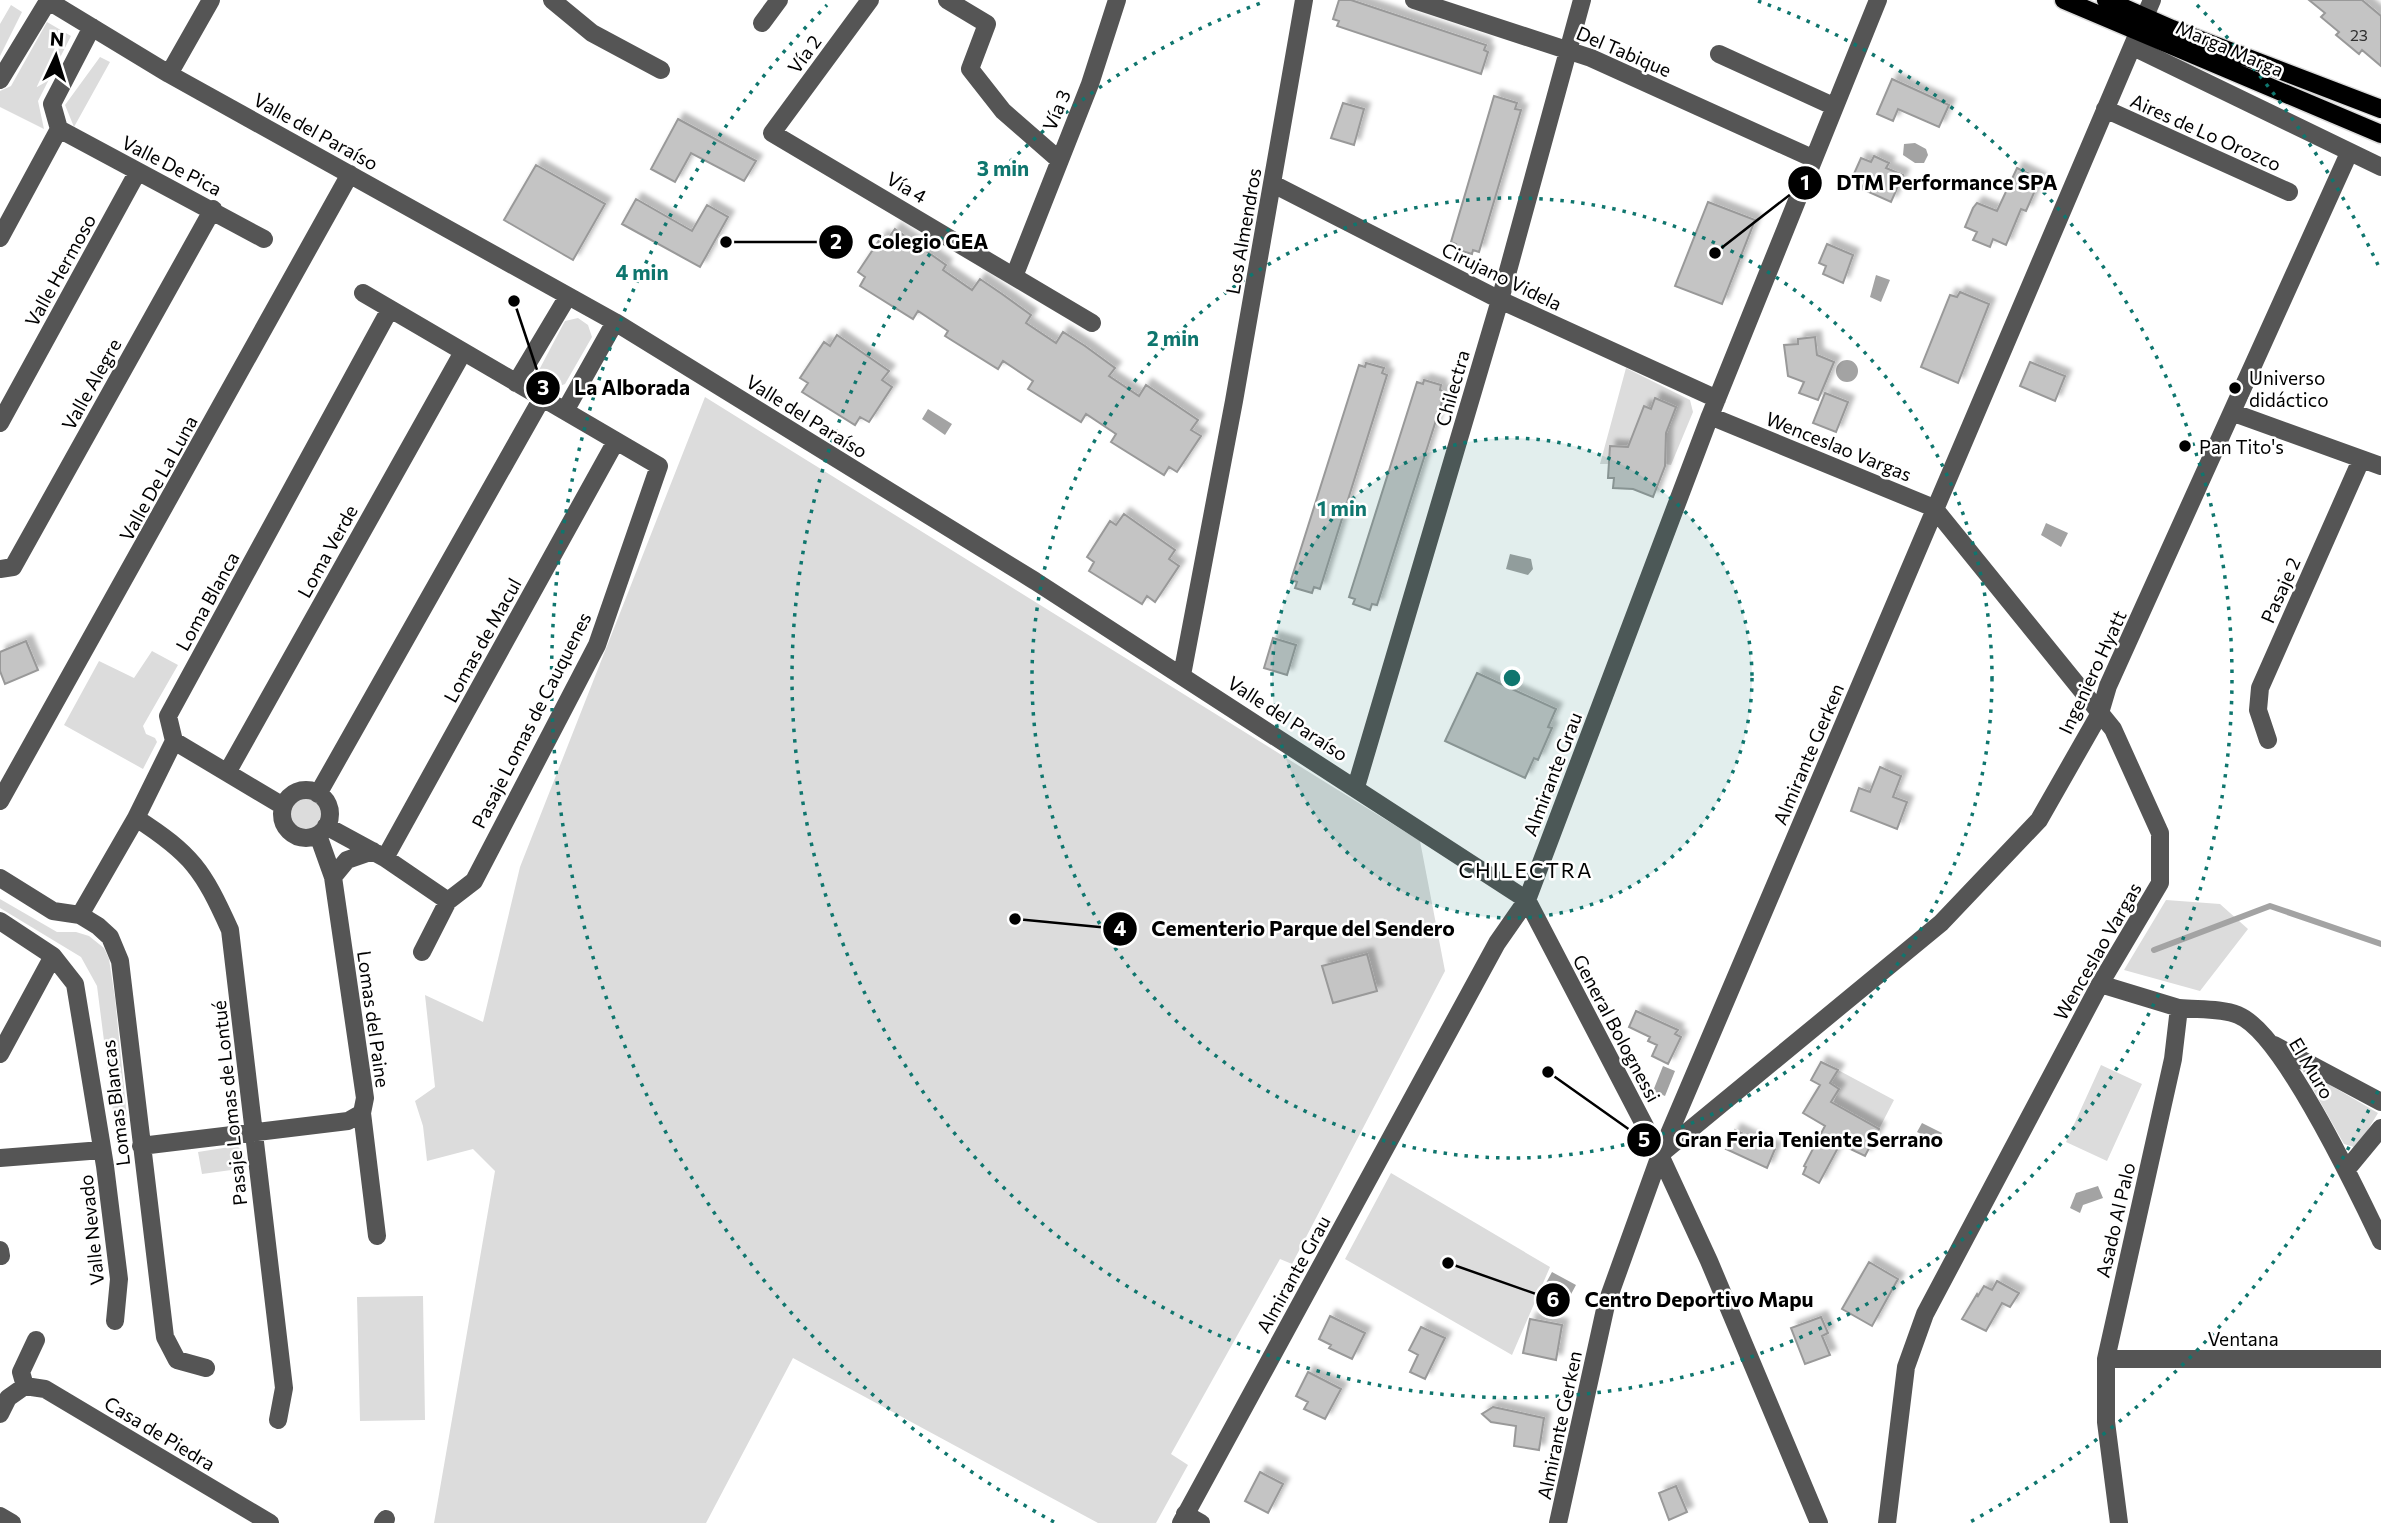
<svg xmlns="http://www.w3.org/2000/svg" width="2381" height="1523" viewBox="0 0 2381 1523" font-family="Commissioner,sans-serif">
<defs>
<filter id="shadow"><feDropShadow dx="6" dy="-6" stdDeviation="2" flood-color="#0004"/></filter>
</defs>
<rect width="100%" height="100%" fill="#fff"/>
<!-- green -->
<path fill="#dcdcdc" d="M11,5L22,12L0,56V24Z
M47,22L71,36L38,101L44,129L0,107V91L11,86Z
M100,57L110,62L74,127L65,105Z
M578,318L588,325L592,337L565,384L552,389L542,383L539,370L565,321Z
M1626,368L1690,400L1693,412L1671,465L1665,464L1659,449L1676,407L1655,398L1651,409L1644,406L1628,447L1610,446L1609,464H1600Z
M705,397L1420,841L1445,971L1292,1264L1280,1259L1171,1454L1188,1465L1156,1523H1098L793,1358L706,1523H434L495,1171L473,1149L427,1161L423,1126L415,1101L435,1087L425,995L483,1022L520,867Z
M152,651L178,665L143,726L146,734L155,738L157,742L143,769L64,725L99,661L134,678Z
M288 815a17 17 0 1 1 34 0a17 17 0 1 1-34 0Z
M0,899L57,932H76L89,936L104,948L109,959L115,998L127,1118L114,1119L97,986L81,957L0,908Z
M2166,900L2220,904L2248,929L2200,991L2124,970Z
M2101,1065L2142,1084L2107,1161L2066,1142Z
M2301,1068L2378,1113L2357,1148L2344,1144Z
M1838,1070L1894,1100L1879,1129L1857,1118L1841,1144L1820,1135L1839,1089L1830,1083Z
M236,1146L243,1150L246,1168L202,1174L198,1152Z
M1391,1173L1550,1267L1512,1355L1345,1259Z
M423,1296L425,1420L360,1421L357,1297Z"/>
<!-- water -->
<path fill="#a3a3a3" d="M1915,143L1926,149L1928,155L1924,163H1915L1903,155L1904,144Z
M1876,275L1890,280L1881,302L1870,297Z
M1836 371a11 11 0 1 1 22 0a11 11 0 1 1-22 0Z
M928,409L952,424L945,435L922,419Z
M2046,523L2068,533L2061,547L2041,535Z
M1510,554L1531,559L1533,569L1528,575L1506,569Z
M1663,1066L1675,1071L1665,1096L1653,1091Z
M1922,1123L1942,1133L1937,1142L1917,1132Z
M2098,1186L2103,1198L2083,1205L2080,1213L2070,1208L2076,1193Z
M1552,1272L1576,1285L1570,1296L1546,1283Z"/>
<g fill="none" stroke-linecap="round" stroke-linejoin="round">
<!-- stream -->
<path stroke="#a3a3a3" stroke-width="6" d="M2154,950L2270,906L2381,944"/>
</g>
<!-- building -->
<path fill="#c4c4c4" stroke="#999" stroke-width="2" filter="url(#shadow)" d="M1339,0H1351L1486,45L1484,50L1488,52L1481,74L1337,26L1339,21L1333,19Z
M2309,0H2362L2381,16V66L2362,50L2359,54L2336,35L2339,32L2321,17L2325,13Z
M1892,79L1949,105L1939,127L1898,109L1893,121L1877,114Z
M1494,96L1517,103L1515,109L1521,110L1479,252L1473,250L1472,254L1455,249L1456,244L1451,242Z
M1343,103L1364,109L1354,145L1331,138Z
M678,119L756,161L744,181L691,153L675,182L651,169Z
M1874,156L1889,163L1886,168L1903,175L1891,202L1862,189L1865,181L1853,176L1861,158L1871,162Z
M536,165L605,204L573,260L504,220Z
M2017,168L2040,179L2026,211L2021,209L2006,245L1993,239L1990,247L1973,240L1977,232L1965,227L1973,208L1977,203L1997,211Z
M636,199L692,231L707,205L728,217L700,267L622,224Z
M1708,202L1755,220L1722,304L1675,286Z
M895,229L946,265L943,270L972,290L980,279L1002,294L1031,315L1026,323L1056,343L1063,332L1085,346L1115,368L1109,376L1139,396L1146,385L1198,420L1191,430L1201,436L1177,472L1169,467L1164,475L1111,442L1116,434L1086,414L1081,422L1028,389L1033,381L1003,361L998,369L945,336L948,331L918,311L913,319L860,286L865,277L858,272L882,236L887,240Z
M1827,244L1853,255L1843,283L1823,274L1826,266L1819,263Z
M1960,292L1989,304L1958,383L1921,367L1950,295L1957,297Z
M837,335L889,371L882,380L892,387L869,422L860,417L855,425L802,392L808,383L800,378L824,342L830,346Z
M1815,337L1817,355L1834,362L1818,400L1799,393L1804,382L1788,376L1784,345L1798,344V339Z
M2030,362L2065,376L2055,401L2020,386Z
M1366,363L1384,368L1382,373L1387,375L1320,589L1314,587L1312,593L1295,588L1297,582L1291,580L1359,365L1365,367Z
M1424,380L1441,385L1440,390L1445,392L1377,605L1372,604L1370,610L1353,604L1355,599L1349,597L1417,382L1423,384Z
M1825,393L1848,402L1836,432L1813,423Z
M1655,398L1676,407L1666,433L1665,466L1653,497L1633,489L1613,488L1614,478H1608L1610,446L1628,447L1644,406L1651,409Z
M1124,514L1175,550L1169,559L1179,566L1155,602L1147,596L1142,604L1089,571L1094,562L1087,557L1110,521L1116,525Z
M1273,638L1296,645L1287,675L1264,668Z
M26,641L38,670L5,684L0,671V652Z
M1477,673L1556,709L1548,727L1552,728L1538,760L1534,758L1525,778L1445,741Z
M1880,767L1901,776L1893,797L1907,802L1897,829L1851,811L1859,788L1870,792Z
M1367,954L1377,991L1333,1003L1322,966Z
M1636,1011L1678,1030L1675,1034L1681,1037L1668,1064L1652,1056L1657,1045L1648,1041L1650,1037L1629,1027Z
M1821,1062L1838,1070L1830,1083L1839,1089L1831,1102L1879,1129L1865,1156L1840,1144L1819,1183L1803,1174L1806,1167L1804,1166L1825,1126L1803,1113L1820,1085L1811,1080Z
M1735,1130L1775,1149L1767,1168L1726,1149Z
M1869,1262L1898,1279L1872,1326L1842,1309Z
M1997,1281L2019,1293L2010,1307L2002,1303L1986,1331L1962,1319L1977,1294L1978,1296L1984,1286L1992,1290Z
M1330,1316L1365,1333L1352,1359L1329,1348L1331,1345L1319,1339Z
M1821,1317L1828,1333L1822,1336L1830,1355L1805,1364L1791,1328Z
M1530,1319L1562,1325L1556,1360L1523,1353Z
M1421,1327L1445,1338L1425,1379L1410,1372L1418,1355L1409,1350Z
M1308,1372L1341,1389L1325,1419L1304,1409L1308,1402L1296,1396Z
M1493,1407L1544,1418L1539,1450L1514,1446L1516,1426L1491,1422L1482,1414Z
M1260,1472L1283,1484L1268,1513L1245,1501Z
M1676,1486L1687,1512L1669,1520L1659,1493Z"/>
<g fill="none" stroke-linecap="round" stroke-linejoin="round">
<defs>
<path id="major" d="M2064,0L2381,134
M2106,0L2172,29L2381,109"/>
</defs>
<!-- major casing -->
<use href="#major" stroke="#dbdbdb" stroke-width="21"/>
<!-- minor -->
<path stroke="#555" stroke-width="18" d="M47,0L169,74L615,322L1035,581L1527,900L1660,1155L1709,1261L1819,1523
M552,0L592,33L661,70
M870,0L772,133L1092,323
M947,0L987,24L970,69L1003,111L1058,159
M1414,0L1591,58L1812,158
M762,23L779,0
M2133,47L2381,167
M1719,54L1833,106
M169,74L211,0
M0,80L48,1
M2105,109L2289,192
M59,129L264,239
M1273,184L1500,300L1717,399
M0,238L59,129L52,104L92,27
M1015,274L1090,84L1117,0
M363,293L659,466L597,645L474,881L448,901
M516,383L568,296
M565,411L615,322
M2234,413L2381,466
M1710,416L1934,508L2113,729L2160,833V883L2100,984L1925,1314L1906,1367L1887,1523
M0,423L137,173
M0,569L13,567L213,209
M1182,675L1234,401L1304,0
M2268,740L2258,710L2260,688L2361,460
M174,741L283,806
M228,771L463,352
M1356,787L1500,300L1582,0
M282 814a24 24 0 1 1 48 0a24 24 0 1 1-48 0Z
M318,794L542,398
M0,801L350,174
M136,818C192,854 203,870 230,930L284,1388L278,1420
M326,826L385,858L448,901L422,952
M385,858L616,441
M333,877L347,860L373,851
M0,878L53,911L80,915L98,926L110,937L120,961L165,1337L177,1360L206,1368
M80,915L136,818L174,741L168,716L390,309
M0,921L53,956L75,984L105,1166L119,1279L115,1321
M2100,984L2179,1008L2173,1059L2106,1359V1422L2119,1523
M2179,1008C2197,1010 2221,1008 2238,1015C2283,1033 2358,1193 2381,1241
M2274,1045L2381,1102
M0,1054L53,956
M362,1113L377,1236
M141,1146L348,1121L362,1113L365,1098L333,877L318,835
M1663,1152L1941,923L2039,820L2100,713L2108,686L2349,153
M0,1158L102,1150
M2347,1169L2381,1128
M0,1250L1,1256
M2106,1359H2381
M25,1386L45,1389L270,1523
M25,1386L21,1372L36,1340
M0,1414L8,1398L25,1386
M1185,1514L1201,1523
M0,1516L12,1523
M383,1523L386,1519
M1181,1523L1497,943L1527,900L1710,416L1878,0
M1558,1523L1606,1305L1660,1155L2152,0"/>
<!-- major -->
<use href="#major" stroke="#000" stroke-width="18"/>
</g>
<!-- distance rings -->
<circle cx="1512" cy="678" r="240" fill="#0f766e" fill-opacity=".12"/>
<g fill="none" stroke="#0f766e" stroke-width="3.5" stroke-dasharray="3.5 7">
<circle cx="1512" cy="678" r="240"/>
<circle cx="1512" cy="678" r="480"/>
<path d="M1758 1A720 720 0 1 1 1266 1"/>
<path d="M2378 1091A960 960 0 0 1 1970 1522M1054 1522A960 960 0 0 1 827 5M2197 5A960 960 0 0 1 2378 265"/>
</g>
<!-- markers -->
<g fill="#000" stroke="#fff" stroke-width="2.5">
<circle cx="2235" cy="388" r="7"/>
<circle cx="2185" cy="446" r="7"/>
</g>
<g text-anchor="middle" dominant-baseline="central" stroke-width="5" stroke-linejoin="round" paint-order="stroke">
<!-- number labels -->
<g font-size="16" fill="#313131">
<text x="2359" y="34">23</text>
</g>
<!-- street labels -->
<g font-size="19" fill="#000" stroke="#fff">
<text transform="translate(2230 48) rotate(23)">Marga Marga</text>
<text transform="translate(1624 51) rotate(23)">Del Tabique</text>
<text transform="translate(804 54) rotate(-54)">Vía 2</text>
<text transform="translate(1056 110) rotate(-67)">Vía 3</text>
<text transform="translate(316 131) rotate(29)">Valle del Paraíso</text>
<text transform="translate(2206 132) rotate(24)">Aires de Lo Orozco</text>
<text transform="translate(172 165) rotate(27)">Valle De Pica</text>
<text transform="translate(907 187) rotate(30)">Vía 4</text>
<text transform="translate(1243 231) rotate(-80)">Los Almendros</text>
<text transform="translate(60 270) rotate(-61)">Valle Hermoso</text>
<text transform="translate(1502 276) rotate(26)">Cirujano Videla</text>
<text transform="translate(91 384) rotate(-61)">Valle Alegre</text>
<text transform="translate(1452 388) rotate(-74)">Chilectra</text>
<text transform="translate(807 416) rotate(32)">Valle del Paraíso</text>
<text transform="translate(1839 446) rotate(22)">Wenceslao Vargas</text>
<text transform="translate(158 478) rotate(-61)">Valle De La Luna</text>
<text transform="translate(327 551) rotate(-61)">Loma Verde</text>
<text transform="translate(2280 590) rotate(-66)">Pasaje 2</text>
<text transform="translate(207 601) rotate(-61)">Loma Blanca</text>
<text transform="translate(482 640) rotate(-61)">Lomas de Macul</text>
<text transform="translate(2092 672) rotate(-65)">Ingeniero Hyatt</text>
<text transform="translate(1288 718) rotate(33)">Valle del Paraíso</text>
<text transform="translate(531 720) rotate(-63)">Pasaje Lomas de Cauquenes</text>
<text transform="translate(1808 754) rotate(-67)">Almirante Gerken</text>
<text transform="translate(1552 774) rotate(-69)">Almirante Grau</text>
<text transform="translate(2097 951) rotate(-60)">Wenceslao Vargas</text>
<text transform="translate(374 1019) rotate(82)">Lomas del Paine</text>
<text transform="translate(1617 1028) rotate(62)">General Bolognessi</text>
<text transform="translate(2312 1068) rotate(59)">El Muro</text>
<text transform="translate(115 1103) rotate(-97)">Lomas Blancas</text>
<text transform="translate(229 1103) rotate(-96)">Pasaje Lomas de Lontué</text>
<text transform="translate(2115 1220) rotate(-77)">Asado Al Palo</text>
<text transform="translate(91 1230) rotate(-96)">Valle Nevado</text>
<text transform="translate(1293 1274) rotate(-61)">Almirante Grau</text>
<text x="2243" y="1338">Ventana</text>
<text transform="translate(1559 1425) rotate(-78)">Almirante Gerken</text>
<text transform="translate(160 1433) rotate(31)">Casa de Piedra</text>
</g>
<!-- poi labels -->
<g font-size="19" fill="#000" stroke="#fff" text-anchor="start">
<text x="2249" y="377">Universo<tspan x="2249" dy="22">didáctico</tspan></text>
<text x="2199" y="446">Pan Tito's</text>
</g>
<!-- neighbourhood labels -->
<g font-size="21" letter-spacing="2" fill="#000" stroke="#fff">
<text x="1526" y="869">CHILECTRA</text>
</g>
</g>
<circle cx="1512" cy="678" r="10" fill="#0f766e" stroke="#fff" stroke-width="3.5"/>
<g font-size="21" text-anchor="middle" font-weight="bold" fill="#0f766e" stroke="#fff" stroke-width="5" stroke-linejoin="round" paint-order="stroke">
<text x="1003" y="176">3 min</text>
<text x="642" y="280">4 min</text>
<text x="1173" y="346">2 min</text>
<text x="1342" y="516">1 min</text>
</g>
<!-- callouts -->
<path fill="none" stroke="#000" stroke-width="2.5" d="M1715 253L1805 183M726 242L836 242M514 301L543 388M1015 919L1120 929M1548 1072L1644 1140M1448 1263L1553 1300"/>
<g fill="#000" stroke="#fff" stroke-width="2.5">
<circle cx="1715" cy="253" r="7"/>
<circle cx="726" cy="242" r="7"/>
<circle cx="514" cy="301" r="7"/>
<circle cx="1015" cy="919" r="7"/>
<circle cx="1548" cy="1072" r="7"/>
<circle cx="1448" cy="1263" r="7"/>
<circle cx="1805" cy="183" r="18"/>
<circle cx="836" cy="242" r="18"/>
<circle cx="543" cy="388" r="18"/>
<circle cx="1120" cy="929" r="18"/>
<circle cx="1644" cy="1140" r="18"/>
<circle cx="1553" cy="1300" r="18"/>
</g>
<g font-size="21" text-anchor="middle" font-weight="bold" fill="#fff">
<text x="1805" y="190">1</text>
<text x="836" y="249">2</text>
<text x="543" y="395">3</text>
<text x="1120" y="936">4</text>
<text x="1644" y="1147">5</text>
<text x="1553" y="1307">6</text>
</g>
<g font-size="21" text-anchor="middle" font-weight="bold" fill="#000" stroke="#fff" stroke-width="5" stroke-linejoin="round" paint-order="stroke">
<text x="1947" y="190">DTM Performance SPA</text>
<text x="928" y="249">Colegio GEA</text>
<text x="632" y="395">La Alborada</text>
<text x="1303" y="936">Cementerio Parque del Sendero</text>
<text x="1809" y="1147">Gran Feria Teniente Serrano</text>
<text x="1699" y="1307">Centro Deportivo Mapu</text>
</g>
<!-- north arrow -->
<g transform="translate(56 56) rotate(4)" stroke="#ffffff" stroke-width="5" paint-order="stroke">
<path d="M0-5L12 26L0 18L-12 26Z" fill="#000000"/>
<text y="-10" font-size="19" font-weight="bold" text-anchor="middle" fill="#000000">N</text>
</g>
</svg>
